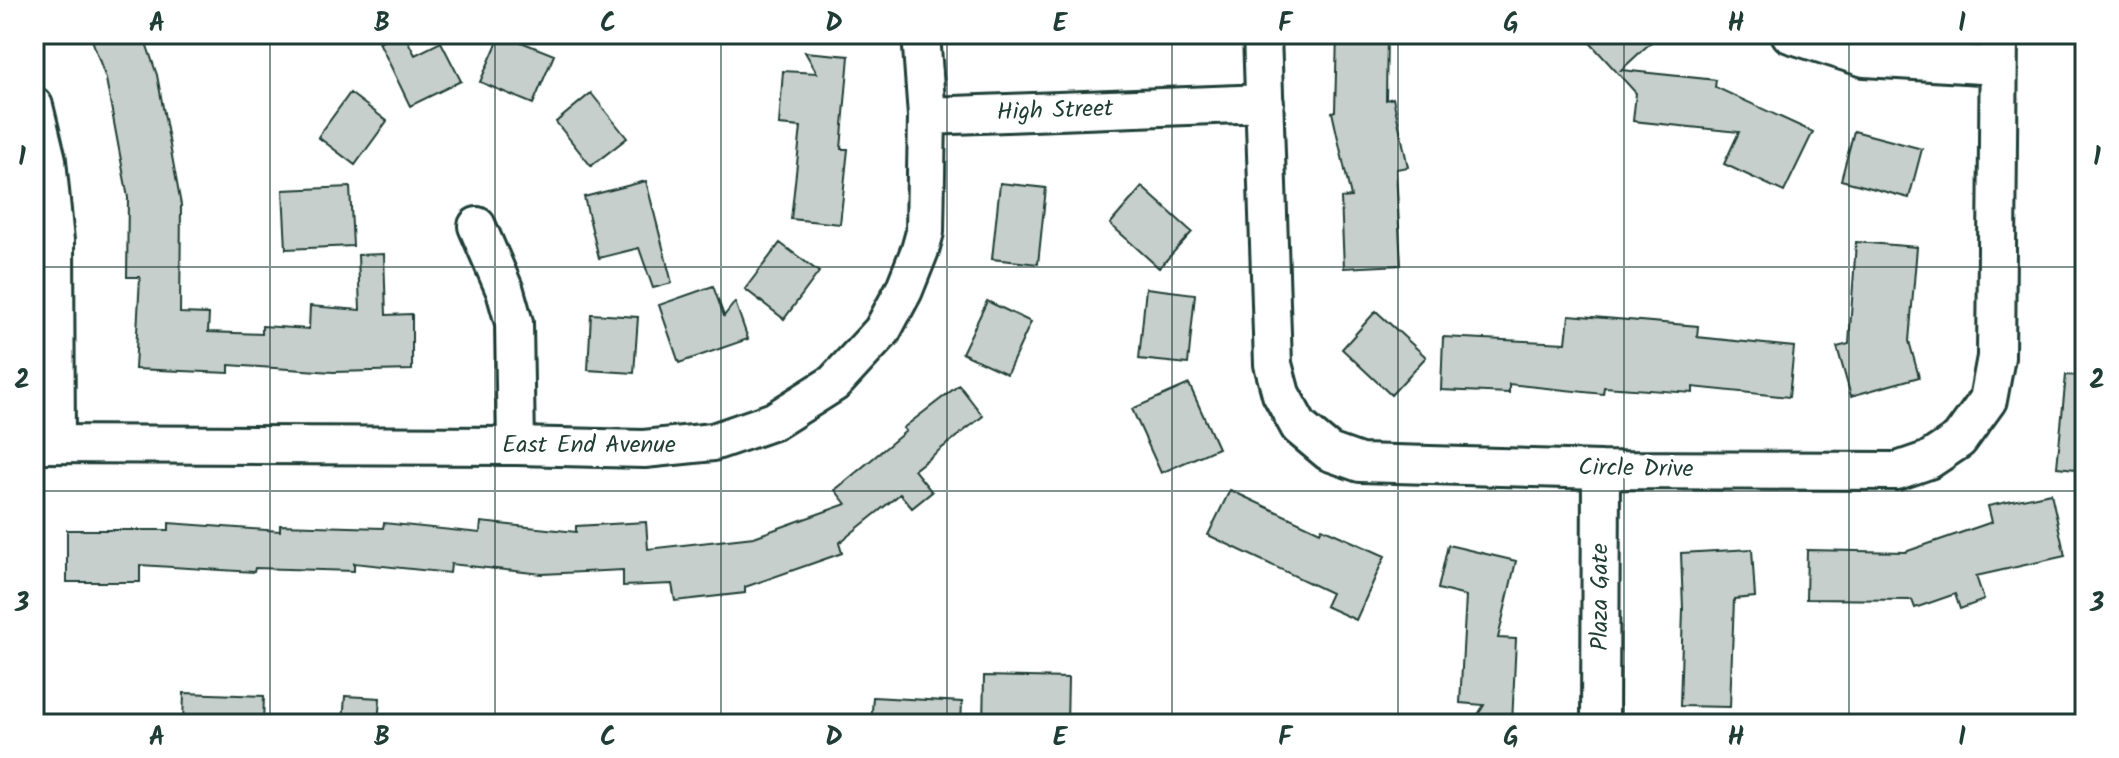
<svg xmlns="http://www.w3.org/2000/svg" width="2119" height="758" viewBox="0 0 2119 758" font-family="Kalam,sans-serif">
<rect width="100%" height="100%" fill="#fff"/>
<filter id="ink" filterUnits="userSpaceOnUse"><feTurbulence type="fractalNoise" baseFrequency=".0125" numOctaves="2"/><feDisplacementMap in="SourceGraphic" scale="16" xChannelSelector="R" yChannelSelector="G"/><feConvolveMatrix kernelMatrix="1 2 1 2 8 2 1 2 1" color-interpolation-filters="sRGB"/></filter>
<g filter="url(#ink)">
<!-- building -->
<path fill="#c7cfcc" stroke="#1f3d34" stroke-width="2" d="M90,34H143L157,75L181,205L180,313L209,314L208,332L262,334V326L309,329L310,306L360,310L358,255L384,254L386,315L412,314V370L333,372L229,365V373L135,369L140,277H127L128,198L106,79Z
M394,34H404L415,55L441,42L461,81L410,106L379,42Z
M501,34L554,55L533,104L480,82Z
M1337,34H1387L1386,100L1393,98L1408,167L1396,169L1401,265L1344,268L1341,198L1351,197L1332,112L1335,111Z
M1582,34H1660L1621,70L1716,80L1715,87L1813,132L1784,192L1724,164L1739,132L1633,121L1636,93Z
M805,52L849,56L841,149H848L840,224L791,219L801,127L779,125L783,71L817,73Z
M350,93L387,121L355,165L318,137Z
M591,93L627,138L591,166L556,122Z
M1854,131L1922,149L1909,198L1841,180Z
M646,181L672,283L653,288L639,248L599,258L584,197Z
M1000,183L1046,188L1038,264L992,259Z
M350,187L353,246L286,249L283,190Z
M1142,187L1192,232L1159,268L1110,224Z
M1856,242L1917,247L1909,341L1919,377L1851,396L1837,347L1849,344Z
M780,243L819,272L784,319L745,289Z
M713,286L724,316L735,302L748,339L679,363L659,305Z
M1146,288L1195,294L1188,364L1139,359Z
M987,301L1031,322L1007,374L962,353Z
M1376,311L1426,357L1391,395L1342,349Z
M591,314L638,317L634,373L588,370Z
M1569,315L1698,326L1697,337L1794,347L1789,397L1693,387V393L1604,387L1603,394L1509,384V393L1441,390L1443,337L1566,343Z
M2066,375L2085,376V470L2057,467Z
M1189,384L1218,448L1161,473L1132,409Z
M959,385L983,416L914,470L932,492L912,508L900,494L839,543L842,553L745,587V593L675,601L672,584L623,586V570L542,574L451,564L450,573L354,563V571L255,568L254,572L140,565V582H67V530H169V523L280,531V525L383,528L384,523L480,533L481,522L576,532V526L646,522L648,549L754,537L846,504L835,490L906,431L903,428Z
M1230,490L1320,532L1322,528L1385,556L1356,620L1325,606L1331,593L1208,535Z
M2051,493L2065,556L1976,576L1984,600L1960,609L1955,594L1915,608L1912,600L1806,599L1807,550L1905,552L1992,522L1988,506Z
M1448,545L1516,561L1498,638L1516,639L1512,724H1472L1484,705L1460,703L1466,596L1438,589Z
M1752,549L1755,597L1734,599L1730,707L1680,706L1683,609L1681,553Z
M984,676L1068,678L1067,724H983Z
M184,693L264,696L263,724H183Z
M345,696L380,698L378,724H343Z
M873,697L962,702L961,724H871Z"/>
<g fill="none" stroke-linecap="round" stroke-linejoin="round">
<defs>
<path id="street" d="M1262,34L1273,364L1281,394L1299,427L1329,452L1360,463L1601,470L1897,471L1929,460L1959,440L1988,400L1996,357L1999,34
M1790,34L1865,58L1998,66
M34,106L47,160L55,241L56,444
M927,116L1265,103
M477,226L505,291L514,323L516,446
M34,444L516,446L644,449L713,442L774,421L834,383L882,331L904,290L920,250L925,232L927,116L921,34
M1600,724L1601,470"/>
</defs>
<!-- street casing -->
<use href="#street" stroke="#1f3d34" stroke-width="42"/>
<!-- street -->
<use href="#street" stroke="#fff" stroke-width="36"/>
</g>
</g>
<!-- grid -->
<path fill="none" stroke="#1f3d34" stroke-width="2" stroke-opacity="0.55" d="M270,34V724M495,34V724M721,34V724M947,34V724M1172,34V724M1398,34V724M1624,34V724M1849,34V724M34,267H2085M34,491H2085"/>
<g text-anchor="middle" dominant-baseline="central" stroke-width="8" stroke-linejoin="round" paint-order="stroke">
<!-- street labels -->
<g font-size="24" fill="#1f3d34" stroke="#fff">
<text transform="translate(1055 111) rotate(-2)">High Street</text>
<text x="589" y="445">East End Avenue</text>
<text transform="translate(1636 469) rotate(1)">Circle Drive</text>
<text transform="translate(1600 597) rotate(-90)">Plaza Gate</text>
</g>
</g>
<!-- margin -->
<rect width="2119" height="758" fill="none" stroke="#fff" stroke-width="88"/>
<rect x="44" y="44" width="2031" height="670" fill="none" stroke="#1f3d34" stroke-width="3"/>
<g font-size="26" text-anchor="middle" font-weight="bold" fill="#1f3d34">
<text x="157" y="31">A</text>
<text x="382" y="31">B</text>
<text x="608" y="31">C</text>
<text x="834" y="31">D</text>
<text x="1060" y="31">E</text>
<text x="1285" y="31">F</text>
<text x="1511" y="31">G</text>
<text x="1736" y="31">H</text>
<text x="1962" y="31">I</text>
<text x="22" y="165">1</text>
<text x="2097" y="165">1</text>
<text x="22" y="388">2</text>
<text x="2097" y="388">2</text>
<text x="22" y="611">3</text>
<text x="2097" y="611">3</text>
<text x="157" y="745">A</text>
<text x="382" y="745">B</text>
<text x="608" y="745">C</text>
<text x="834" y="745">D</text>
<text x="1060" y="745">E</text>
<text x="1285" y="745">F</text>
<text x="1511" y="745">G</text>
<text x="1736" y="745">H</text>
<text x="1962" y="745">I</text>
</g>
</svg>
